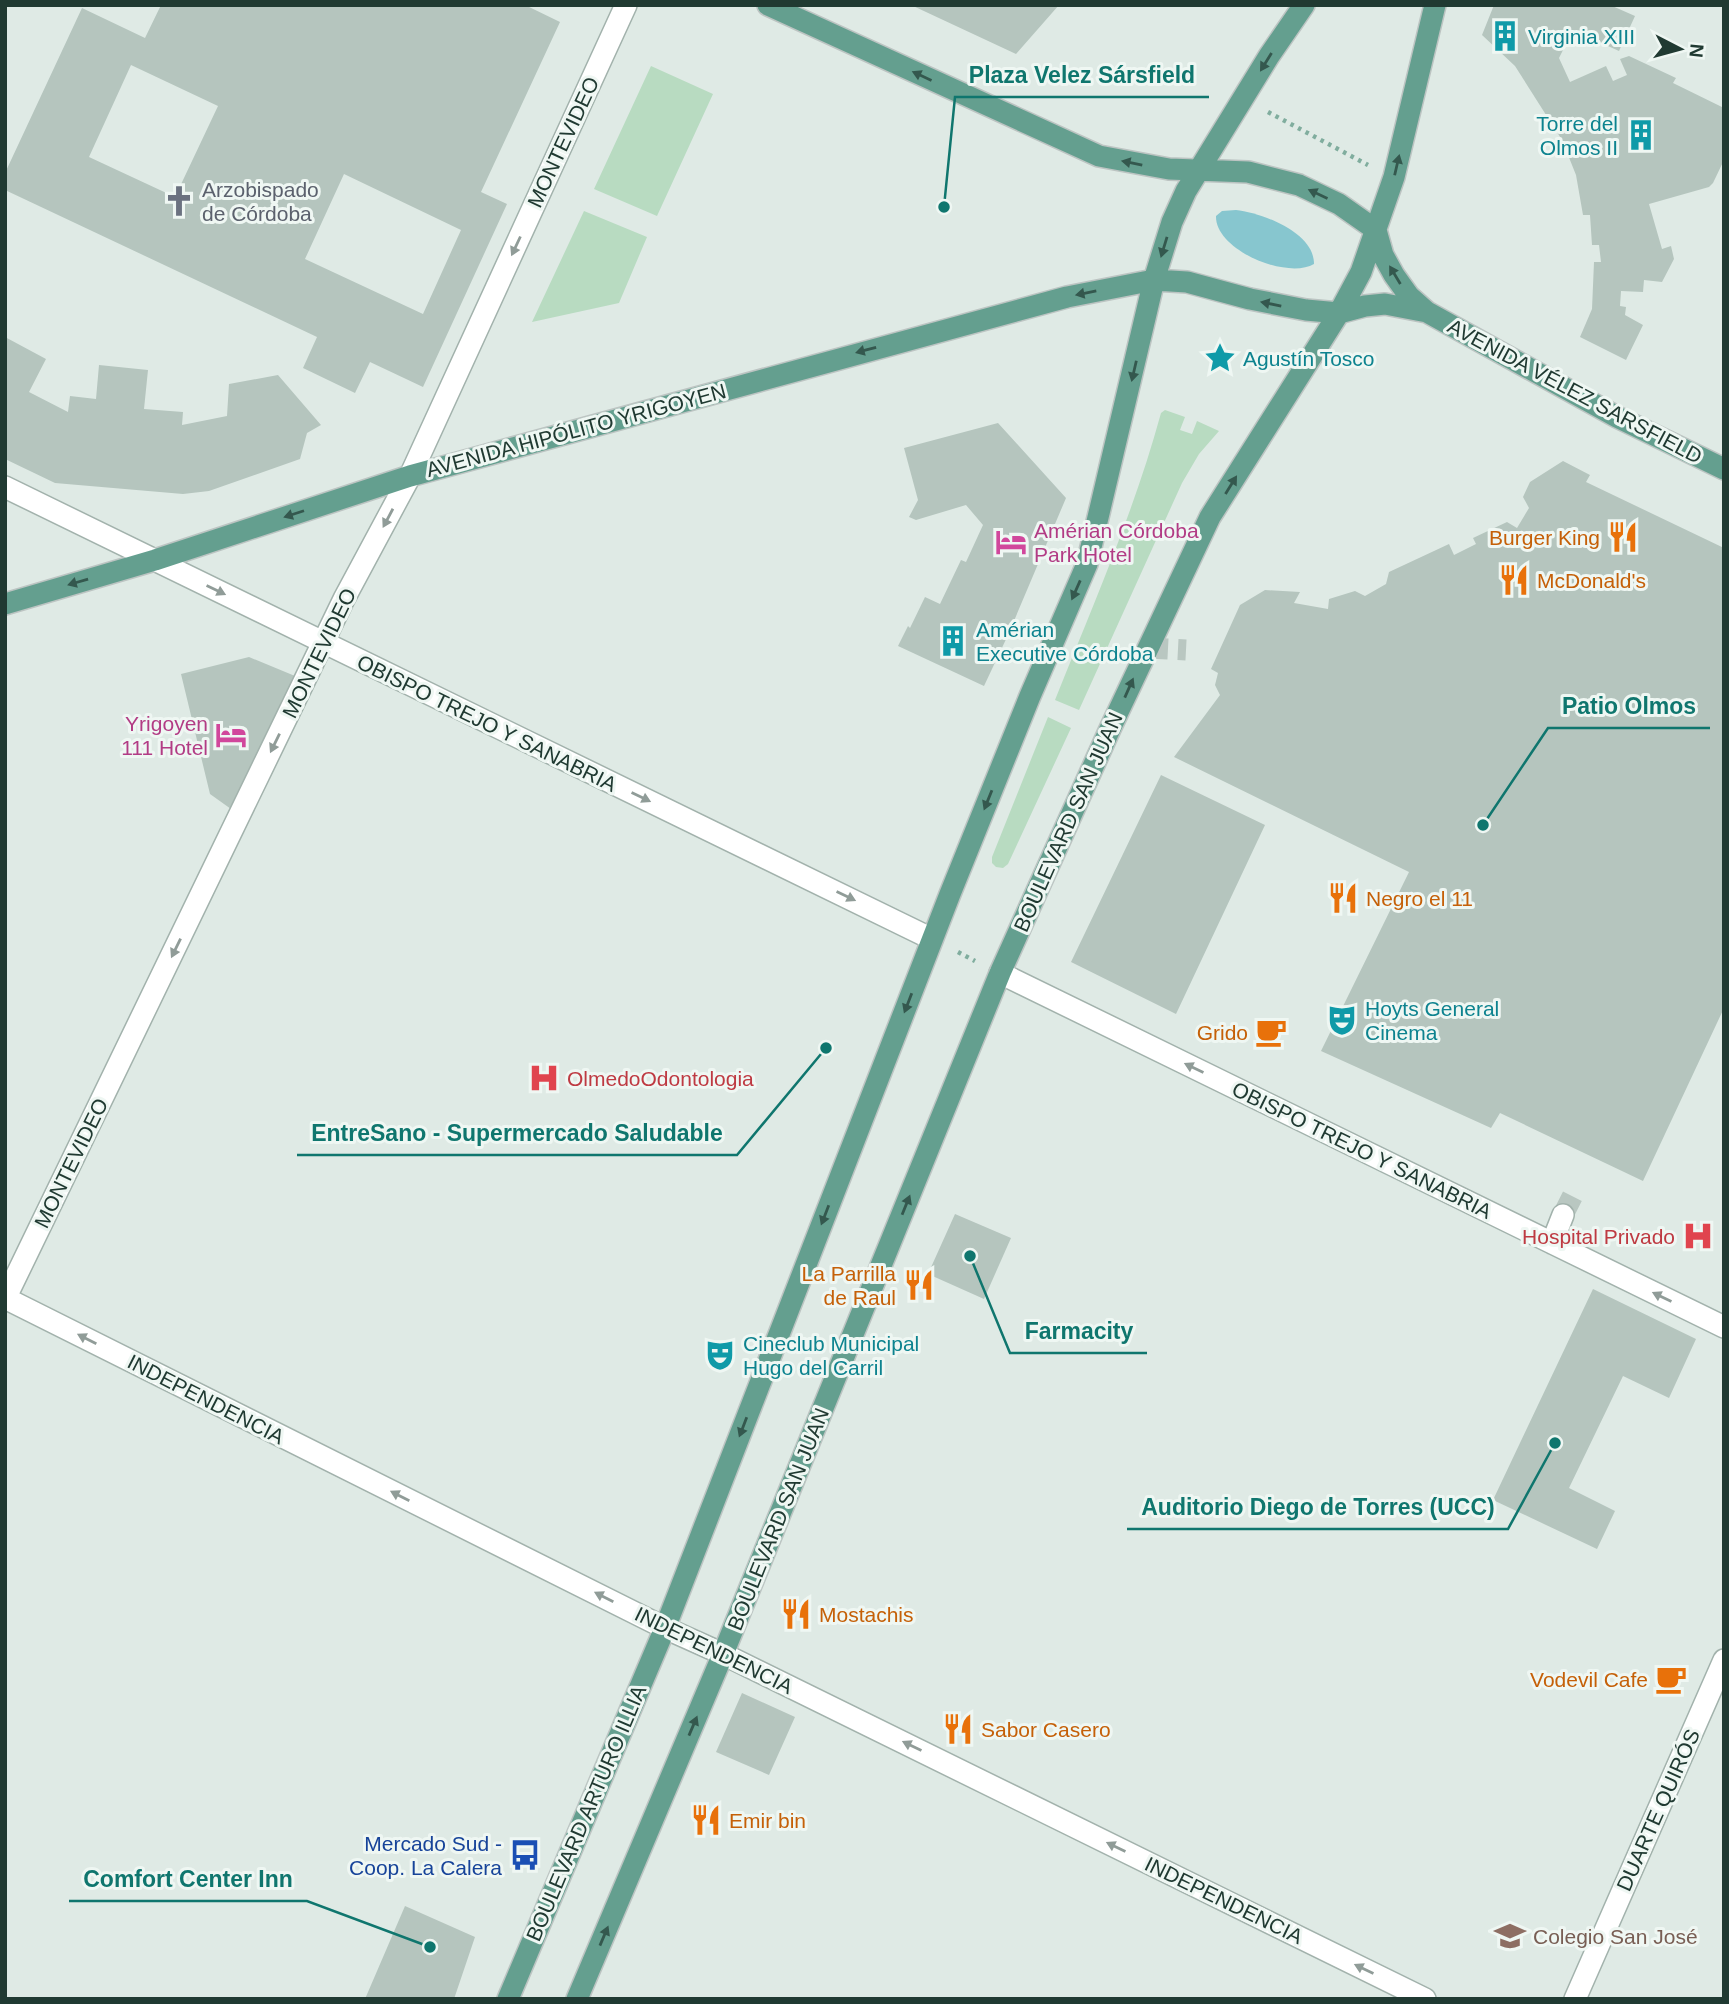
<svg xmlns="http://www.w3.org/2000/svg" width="1729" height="2004" viewBox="0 0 1729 2004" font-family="Helvetica,sans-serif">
<rect width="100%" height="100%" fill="#dfeae5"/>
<!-- green -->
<path fill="#b8dbc1" d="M651,66L713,94L657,216L594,189Z
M584,211L647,237L619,303L532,322Z
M1165,410L1185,417L1180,430L1192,434L1197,421L1219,431L1199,454L1182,483L1079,710L1055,700C1093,605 1134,512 1161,413Z
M1048,717L1071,728L1008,864L1003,868L996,867L992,863V857Z"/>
<!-- water -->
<path fill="#87c6cf" d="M1236,210C1262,213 1314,232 1314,264C1287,280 1215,250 1216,216L1222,211Z"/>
<!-- building -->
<path fill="#b5c5be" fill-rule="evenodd" d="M161,5H525L560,22L481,192L507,204L423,387L370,362L355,393L303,368L317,337L5,190V173L82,8L145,38ZM131,65L218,106L175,197L89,157ZM344,174L461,230L423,314L305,259Z
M911,5H1059L1016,54Z
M1494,5H1610L1635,16L1619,51L1577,32L1572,42L1565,46L1559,58L1570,82L1606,66L1613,81L1627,75L1620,59L1629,56L1676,78L1673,83L1724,108V160L1713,183L1709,187L1649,204L1662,249L1671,246L1674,259L1662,282L1644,280L1643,292L1621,291L1620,306L1626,307L1625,315L1643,325L1626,360L1580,337L1592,309L1594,262H1601L1599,245H1592L1590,215H1583L1576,175L1562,140L1515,66L1482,35Z
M5,337L46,359L29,392L68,412L70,396L96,399L99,365L148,370L144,409L183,412L182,425L227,416L229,384L278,375L321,425L307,433L300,459L209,491L183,494L55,483L5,459Z
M998,423L1066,498L1008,635L984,686L898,646L908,626L910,628L925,597L940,604L961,560L966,562L983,525L966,505L916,520L909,517L918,500L904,448Z
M1563,461L1590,475L1586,482L1724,548V1008L1643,1181L1500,1113L1491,1128L1321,1051L1409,872L1174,757L1220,695L1215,685L1218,673L1211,669L1240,605L1265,590L1300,592L1294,603L1328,609L1329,599L1355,591L1365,596L1386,584L1389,572L1449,544L1454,555L1476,544L1473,538L1507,522L1517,528L1529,508L1523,497L1530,482Z
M249,657L295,676L231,809L210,794L181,674Z
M1161,775L1265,825L1176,1014L1071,962Z
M955,1214L1011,1238L984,1299L928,1274Z
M1593,1289L1696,1339L1669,1398L1623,1376L1569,1488L1615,1511L1597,1549L1493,1500Z
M742,1693L795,1717L769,1775L716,1752Z
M405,1906L475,1937L454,1999H365Z"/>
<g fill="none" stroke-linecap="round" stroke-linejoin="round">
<!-- minor-tunnel -->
<path stroke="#b9c7c1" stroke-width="21" stroke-dasharray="21 10" stroke-linecap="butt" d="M1147,648L1186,650
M1563,1215L1574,1193"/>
<defs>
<path id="minor" d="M5,487L932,939
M1000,973L1724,1327
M1552,1243L1563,1215
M5,1298L665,1628L723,1654L1425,1999
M5,1299L344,599L410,476L626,5
M1575,1999L1724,1660"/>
<path id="major" d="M768,5L1099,156L1169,169L1248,172L1299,185L1339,204L1376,230L1383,255L1394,275L1409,296L1427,312L1617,417L1724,469
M5,604L155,560L410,476L1067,297L1154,280L1187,282L1250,299L1306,310L1339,313L1365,306L1385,304L1427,312
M508,1999L665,1628L950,894L1030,696L1087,564L1154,280L1172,222L1186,191L1269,56L1304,5
M577,1999L723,1654L1000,973L1110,729L1210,517L1339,313L1361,272L1394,177L1435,5"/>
</defs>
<!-- minor casing -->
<use href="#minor" stroke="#a2b2ac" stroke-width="24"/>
<!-- major casing -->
<use href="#major" stroke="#bcc4c2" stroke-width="24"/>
<!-- path -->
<path stroke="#80ad9e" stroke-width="4.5" stroke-dasharray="3.5 5" stroke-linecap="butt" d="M1268,112L1368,165
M958,952L975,961"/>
<!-- minor -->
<use href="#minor" stroke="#fff" stroke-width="21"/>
<!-- major -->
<use href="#major" stroke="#649f8f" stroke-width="21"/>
</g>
<!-- one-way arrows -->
<defs><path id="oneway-solid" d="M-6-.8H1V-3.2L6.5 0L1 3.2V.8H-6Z" transform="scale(1.75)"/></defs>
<g fill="#34584e">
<use href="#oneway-solid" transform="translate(1266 62) rotate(122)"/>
<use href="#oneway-solid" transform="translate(922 76) rotate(-155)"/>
<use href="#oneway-solid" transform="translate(1132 163) rotate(-168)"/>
<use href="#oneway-solid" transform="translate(1397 165) rotate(-77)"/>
<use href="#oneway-solid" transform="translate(1318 194) rotate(-155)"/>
<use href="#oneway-solid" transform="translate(1164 247) rotate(107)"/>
<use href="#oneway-solid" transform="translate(1395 275) rotate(-121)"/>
<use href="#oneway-solid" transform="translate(1086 293) rotate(169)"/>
<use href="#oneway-solid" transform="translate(1271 304) rotate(-168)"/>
<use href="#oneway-solid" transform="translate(866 350) rotate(165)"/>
<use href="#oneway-solid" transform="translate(1134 371) rotate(103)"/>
<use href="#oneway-solid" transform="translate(1231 485) rotate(-58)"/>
<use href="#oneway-solid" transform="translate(294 514) rotate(162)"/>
<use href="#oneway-solid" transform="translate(78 582) rotate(164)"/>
<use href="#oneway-solid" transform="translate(1076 590) rotate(114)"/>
<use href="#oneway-solid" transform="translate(1129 688) rotate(-66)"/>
<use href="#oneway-solid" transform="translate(988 800) rotate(112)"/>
<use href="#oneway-solid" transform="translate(908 1003) rotate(111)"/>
<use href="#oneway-solid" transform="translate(906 1205) rotate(-68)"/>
<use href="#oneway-solid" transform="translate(825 1215) rotate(111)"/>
<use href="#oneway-solid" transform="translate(743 1427) rotate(111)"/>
<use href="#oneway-solid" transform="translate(693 1726) rotate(-67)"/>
<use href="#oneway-solid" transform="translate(604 1936) rotate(-67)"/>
</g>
<g fill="#909c98">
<use href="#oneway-solid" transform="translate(516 246) rotate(115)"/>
<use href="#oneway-solid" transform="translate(388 518) rotate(118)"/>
<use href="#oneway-solid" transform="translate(216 590) rotate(26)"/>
<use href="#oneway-solid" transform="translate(275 743) rotate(116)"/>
<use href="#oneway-solid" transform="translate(641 797) rotate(26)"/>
<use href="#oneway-solid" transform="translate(846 896) rotate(26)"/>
<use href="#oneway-solid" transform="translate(176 948) rotate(116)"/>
<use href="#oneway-solid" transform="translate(1194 1068) rotate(-154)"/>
<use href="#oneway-solid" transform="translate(1662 1297) rotate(-154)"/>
<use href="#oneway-solid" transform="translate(87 1339) rotate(-153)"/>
<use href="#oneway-solid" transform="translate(400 1496) rotate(-153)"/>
<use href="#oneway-solid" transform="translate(604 1597) rotate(-153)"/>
<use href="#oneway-solid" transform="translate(912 1746) rotate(-154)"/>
<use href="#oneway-solid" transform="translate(1116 1847) rotate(-154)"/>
<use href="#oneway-solid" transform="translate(1364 1969) rotate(-154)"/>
</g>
<!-- icons -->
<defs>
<symbol id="building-bare" viewBox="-9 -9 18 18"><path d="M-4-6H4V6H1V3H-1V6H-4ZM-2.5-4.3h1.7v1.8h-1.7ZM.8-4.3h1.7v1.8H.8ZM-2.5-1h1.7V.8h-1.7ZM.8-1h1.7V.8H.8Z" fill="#0f9aa8" stroke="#eff7f3" stroke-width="2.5" paint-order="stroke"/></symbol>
<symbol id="church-bare" viewBox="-9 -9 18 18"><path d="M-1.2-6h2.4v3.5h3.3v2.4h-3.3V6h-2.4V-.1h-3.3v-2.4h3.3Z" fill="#6b7280" stroke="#eff7f3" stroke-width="2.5" paint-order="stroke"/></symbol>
<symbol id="sight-bare" viewBox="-9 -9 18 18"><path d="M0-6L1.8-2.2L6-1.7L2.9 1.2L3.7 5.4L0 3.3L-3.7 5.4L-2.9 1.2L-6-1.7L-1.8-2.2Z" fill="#0f9aa8" stroke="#eff7f3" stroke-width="2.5" paint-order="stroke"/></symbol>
<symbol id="restaurant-bare" viewBox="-9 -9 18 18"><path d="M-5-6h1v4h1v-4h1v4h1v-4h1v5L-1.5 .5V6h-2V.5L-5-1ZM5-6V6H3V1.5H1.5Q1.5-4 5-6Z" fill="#e8710a" stroke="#eff7f3" stroke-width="2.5" paint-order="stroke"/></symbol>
<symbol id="hotel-bare" viewBox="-9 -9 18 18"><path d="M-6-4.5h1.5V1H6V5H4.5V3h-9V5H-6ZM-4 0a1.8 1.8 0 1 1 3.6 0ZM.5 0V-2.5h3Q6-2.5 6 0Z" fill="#d1479c" stroke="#eff7f3" stroke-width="2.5" paint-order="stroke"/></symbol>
<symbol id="theatre-bare" viewBox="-9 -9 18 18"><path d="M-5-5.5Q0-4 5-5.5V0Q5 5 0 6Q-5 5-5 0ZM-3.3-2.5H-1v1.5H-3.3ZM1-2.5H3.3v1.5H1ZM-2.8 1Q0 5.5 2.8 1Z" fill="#0f9aa8" stroke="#eff7f3" stroke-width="2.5" paint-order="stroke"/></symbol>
<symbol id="cafe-bare" viewBox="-9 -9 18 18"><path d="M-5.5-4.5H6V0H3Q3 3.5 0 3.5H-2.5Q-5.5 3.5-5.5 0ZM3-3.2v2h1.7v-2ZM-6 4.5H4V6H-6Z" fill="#e8710a" stroke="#eff7f3" stroke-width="2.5" paint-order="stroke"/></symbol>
<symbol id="hospital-bare" viewBox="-9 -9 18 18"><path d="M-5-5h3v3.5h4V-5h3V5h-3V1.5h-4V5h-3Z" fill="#e0444e" stroke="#eff7f3" stroke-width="2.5" paint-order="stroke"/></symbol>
<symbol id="bus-bare" viewBox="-9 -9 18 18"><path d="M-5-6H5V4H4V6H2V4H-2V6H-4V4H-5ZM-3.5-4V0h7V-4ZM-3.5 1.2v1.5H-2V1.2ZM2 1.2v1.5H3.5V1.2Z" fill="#1a4fb4" stroke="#eff7f3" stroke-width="2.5" paint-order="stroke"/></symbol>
<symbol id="school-bare" viewBox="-9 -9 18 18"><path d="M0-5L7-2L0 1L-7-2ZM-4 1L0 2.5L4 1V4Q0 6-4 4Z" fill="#8d6e63" stroke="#eff7f3" stroke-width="2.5" paint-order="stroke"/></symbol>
</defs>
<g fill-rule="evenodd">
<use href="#building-bare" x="1483" y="14" width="44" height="44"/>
<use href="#building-bare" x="1619" y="113" width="44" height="44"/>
<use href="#church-bare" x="157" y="179" width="44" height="44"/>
<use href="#sight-bare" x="1198" y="336" width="44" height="44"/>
<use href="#restaurant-bare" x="1601" y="515" width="44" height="44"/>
<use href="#hotel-bare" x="989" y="520" width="44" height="44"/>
<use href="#restaurant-bare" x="1492" y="558" width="44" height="44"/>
<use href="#building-bare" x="931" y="619" width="44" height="44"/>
<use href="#hotel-bare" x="209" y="713" width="44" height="44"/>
<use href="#restaurant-bare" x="1321" y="876" width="44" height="44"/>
<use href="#theatre-bare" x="1320" y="998" width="44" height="44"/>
<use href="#cafe-bare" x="1249" y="1010" width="44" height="44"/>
<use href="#hospital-bare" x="522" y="1056" width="44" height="44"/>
<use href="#hospital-bare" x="1676" y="1214" width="44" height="44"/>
<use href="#restaurant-bare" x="897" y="1263" width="44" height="44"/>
<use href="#theatre-bare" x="698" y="1333" width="44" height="44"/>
<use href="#restaurant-bare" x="774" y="1592" width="44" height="44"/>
<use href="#cafe-bare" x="1649" y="1657" width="44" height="44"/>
<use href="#restaurant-bare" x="936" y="1707" width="44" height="44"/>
<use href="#restaurant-bare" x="684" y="1798" width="44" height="44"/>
<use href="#bus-bare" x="503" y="1833" width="44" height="44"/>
<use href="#school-bare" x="1488" y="1914" width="44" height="44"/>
</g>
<g text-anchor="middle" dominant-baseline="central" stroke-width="6" stroke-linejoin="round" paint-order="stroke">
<!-- culture labels -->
<g font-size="21" fill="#0d838f" stroke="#eff7f3" text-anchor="start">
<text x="1528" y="36">Virginia XIII</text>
<text x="1618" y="123" text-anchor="end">Torre del<tspan x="1618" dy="24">Olmos II</tspan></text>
<text x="1243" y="358">Agustín Tosco</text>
<text x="976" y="629">Amérian<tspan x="976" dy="24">Executive Córdoba</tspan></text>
<text x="1365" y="1008">Hoyts General<tspan x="1365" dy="24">Cinema</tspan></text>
<text x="743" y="1343">Cineclub Municipal<tspan x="743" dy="24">Hugo del Carril</tspan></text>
</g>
<!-- street labels -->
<g font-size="21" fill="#203a32" stroke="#eff7f3">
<text transform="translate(563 142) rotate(-65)">MONTEVIDEO</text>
<text transform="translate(1575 391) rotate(28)">AVENIDA VÉLEZ SARSFIELD</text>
<text transform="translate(576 430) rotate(-15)">AVENIDA HIPÓLITO YRIGOYEN</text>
<text transform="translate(319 653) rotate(-64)">MONTEVIDEO</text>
<text transform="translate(487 723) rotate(26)">OBISPO TREJO Y SANABRIA</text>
<text transform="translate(1068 822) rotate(-66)">BOULEVARD SAN JUAN</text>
<text transform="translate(1362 1150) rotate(26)">OBISPO TREJO Y SANABRIA</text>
<text transform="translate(71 1163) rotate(-64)">MONTEVIDEO</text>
<text transform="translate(206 1399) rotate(27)">INDEPENDENCIA</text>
<text transform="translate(778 1519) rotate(-68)">BOULEVARD SAN JUAN</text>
<text transform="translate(714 1650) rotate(26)">INDEPENDENCIA</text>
<text transform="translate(1658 1810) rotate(-66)">DUARTE QUIRÓS</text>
<text transform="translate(586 1813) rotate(-67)">BOULEVARD ARTURO ILLIA</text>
<text transform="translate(1224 1900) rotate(26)">INDEPENDENCIA</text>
</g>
<!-- worship labels -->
<g font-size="21" fill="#5b616d" stroke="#eff7f3" text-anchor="start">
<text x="202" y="189">Arzobispado<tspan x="202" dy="24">de Córdoba</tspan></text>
</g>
<!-- hotel labels -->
<g font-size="21" fill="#b23c85" stroke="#eff7f3" text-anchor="start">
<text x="1034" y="530">Amérian Córdoba<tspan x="1034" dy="24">Park Hotel</tspan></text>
<text x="208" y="723" text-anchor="end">Yrigoyen<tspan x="208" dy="24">111 Hotel</tspan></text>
</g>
<!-- food labels -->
<g font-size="21" fill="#c56008" stroke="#eff7f3" text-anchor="start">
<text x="1600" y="537" text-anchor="end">Burger King</text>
<text x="1537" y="580">McDonald's</text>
<text x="1366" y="898">Negro el 11</text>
<text x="1248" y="1032" text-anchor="end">Grido</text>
<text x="896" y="1273" text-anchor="end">La Parrilla<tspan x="896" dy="24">de Raul</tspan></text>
<text x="819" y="1614">Mostachis</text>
<text x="1648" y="1679" text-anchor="end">Vodevil Cafe</text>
<text x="981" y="1729">Sabor Casero</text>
<text x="729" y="1820">Emir bin</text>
</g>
<!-- health labels -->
<g font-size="21" fill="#be3a42" stroke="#eff7f3" text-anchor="start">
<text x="567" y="1078">OlmedoOdontologia</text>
<text x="1675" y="1236" text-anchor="end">Hospital Privado</text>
</g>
<!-- transit labels -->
<g font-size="21" fill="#164399" stroke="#eff7f3" text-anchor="end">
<text x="502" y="1843">Mercado Sud -<tspan x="502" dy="24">Coop. La Calera</tspan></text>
</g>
<!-- education labels -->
<g font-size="21" fill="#785e54" stroke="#eff7f3" text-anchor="start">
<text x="1533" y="1936">Colegio San José</text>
</g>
</g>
<!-- callouts -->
<path fill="none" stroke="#0f766e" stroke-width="2.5" d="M944 207L955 97H1209M1483 825L1548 728H1710M826 1048L737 1155H297M970 1256L1010 1353H1147M1555 1443L1508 1529H1127M430 1947L307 1901H69"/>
<g fill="#0f766e" stroke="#eff7f3" stroke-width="2.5">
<circle cx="944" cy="207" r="7"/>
<circle cx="1483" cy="825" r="7"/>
<circle cx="826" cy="1048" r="7"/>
<circle cx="970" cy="1256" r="7"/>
<circle cx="1555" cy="1443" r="7"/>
<circle cx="430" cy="1947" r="7"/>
</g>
<g font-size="23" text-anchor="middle" font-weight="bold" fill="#0f766e" stroke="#eff7f3" stroke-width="6" stroke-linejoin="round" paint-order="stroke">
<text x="1082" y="83">Plaza Velez Sársfield</text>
<text x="1629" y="714">Patio Olmos</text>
<text x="517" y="1141">EntreSano - Supermercado Saludable</text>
<text x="1079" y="1339">Farmacity</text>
<text x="1318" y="1515">Auditorio Diego de Torres (UCC)</text>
<text x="188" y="1887">Comfort Center Inn</text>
</g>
<!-- border -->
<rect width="1729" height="2004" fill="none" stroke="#203a32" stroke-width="14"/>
<!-- north arrow -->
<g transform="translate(1680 49) rotate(96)" stroke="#eff7f3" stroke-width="5" paint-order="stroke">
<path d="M0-5L12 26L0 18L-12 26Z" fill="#203a32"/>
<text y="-10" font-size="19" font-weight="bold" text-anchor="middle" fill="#203a32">N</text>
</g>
</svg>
